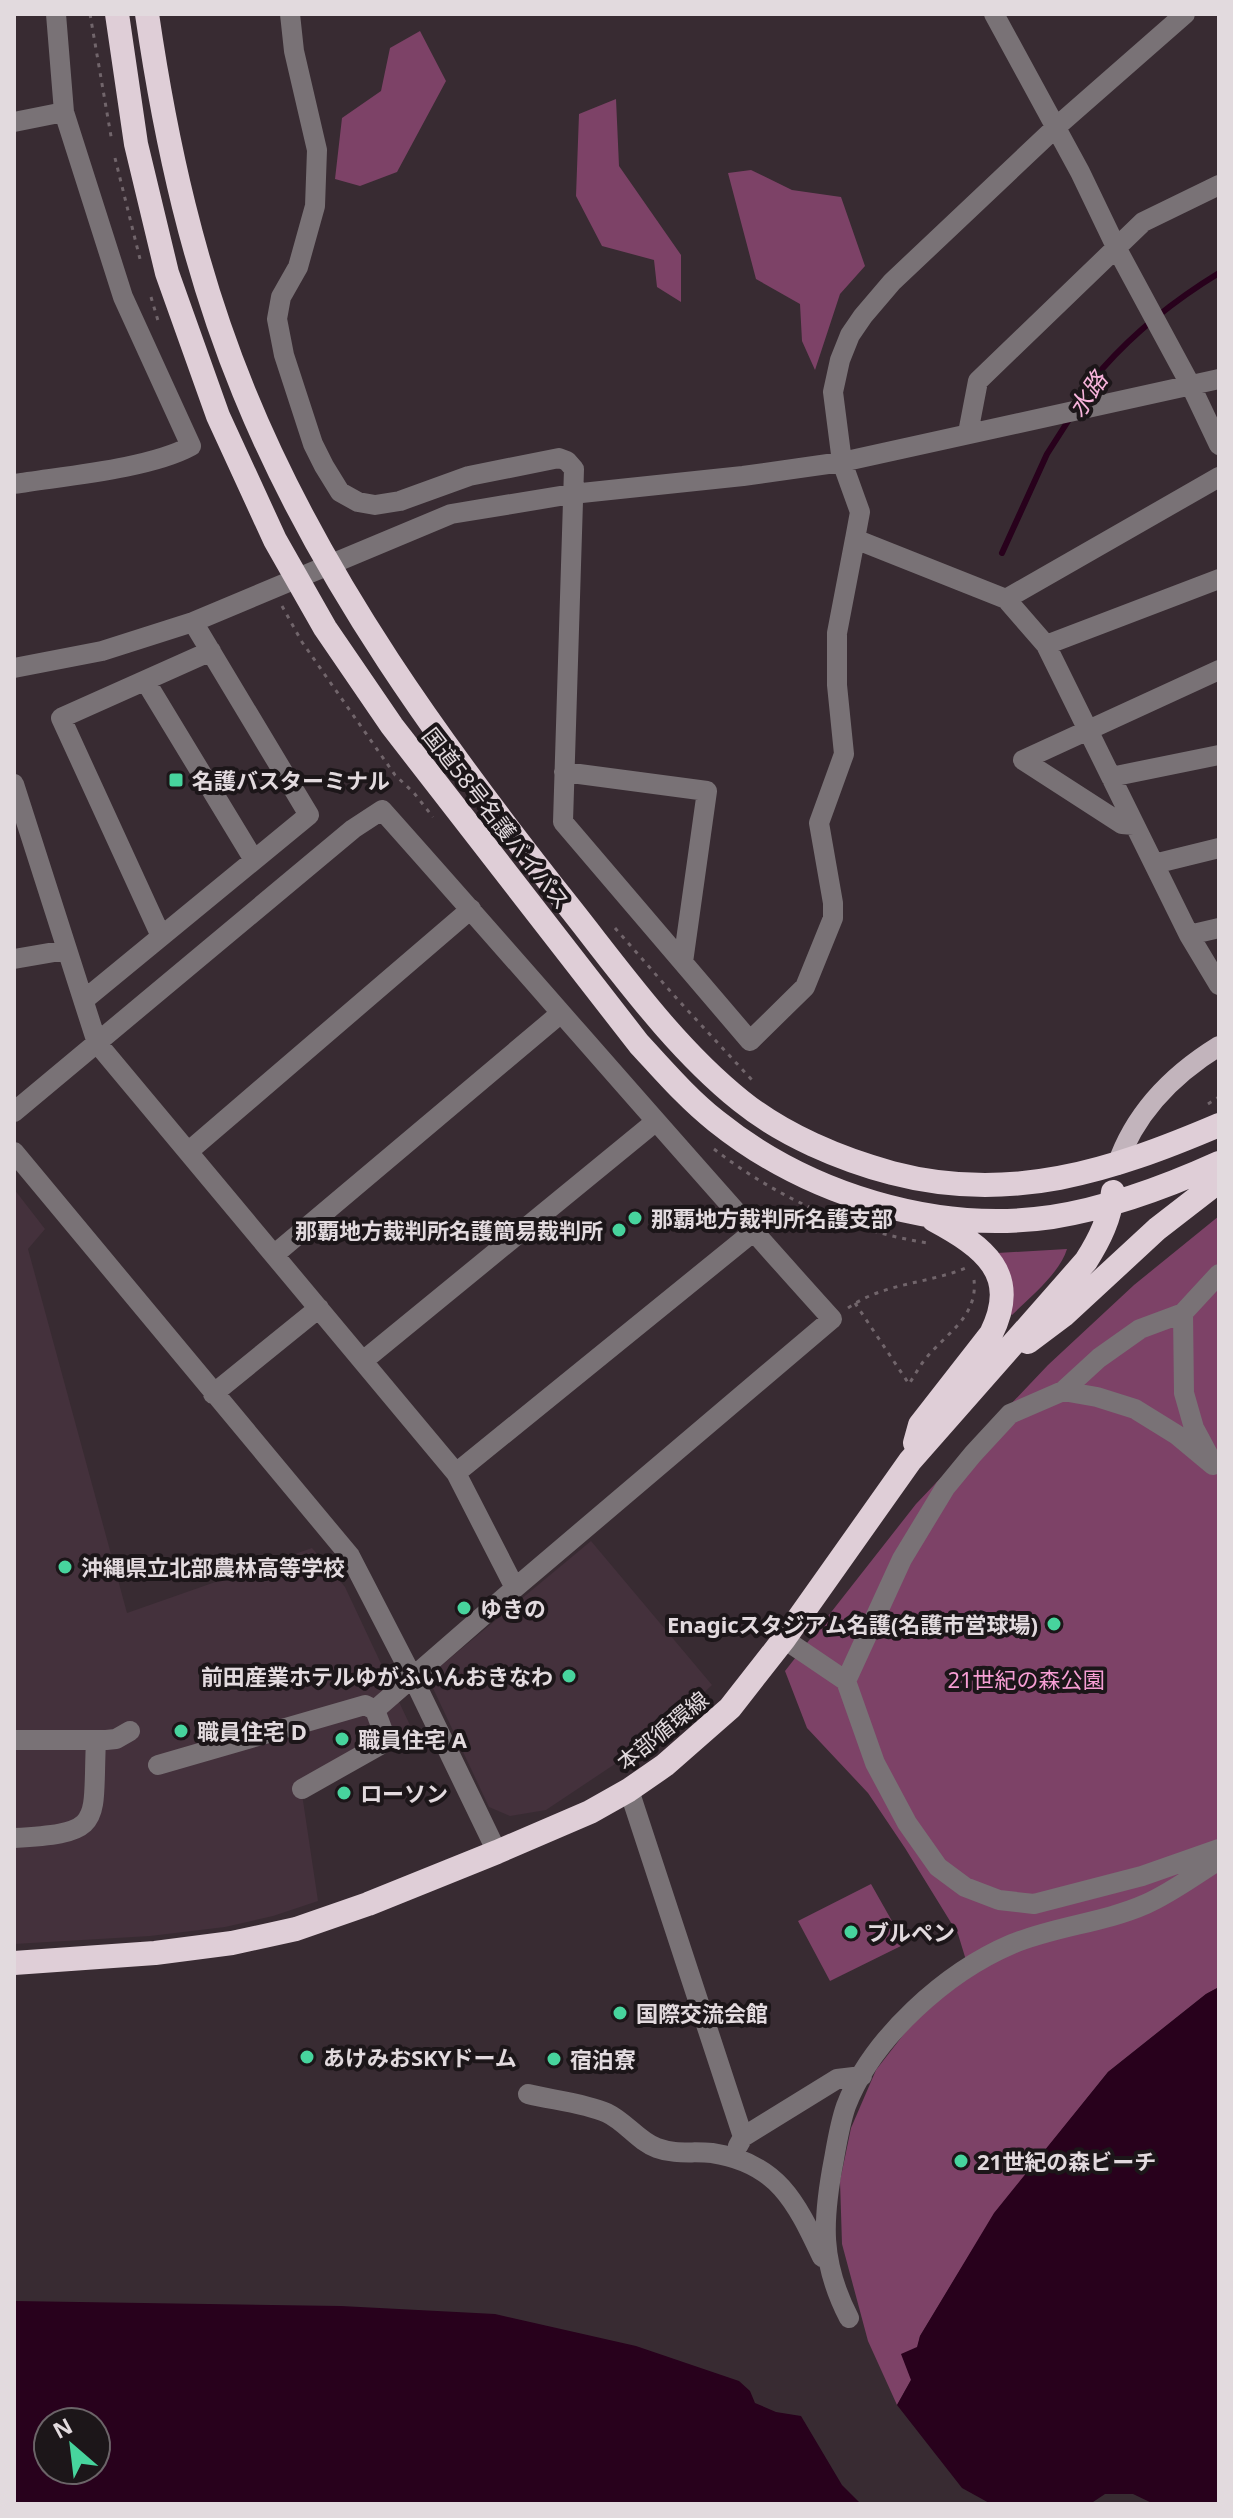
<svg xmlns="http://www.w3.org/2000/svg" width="1233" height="2518" viewBox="0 0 1233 2518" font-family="'Noto Sans','Noto Sans JP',sans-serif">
<rect width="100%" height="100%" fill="#382b32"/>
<!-- built -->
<path fill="#44313c" d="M14,1189L45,1229L28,1249L127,1613L312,1548L345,1587L416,1738L302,1794L318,1901L273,1916L225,1927L150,1936L14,1944Z
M591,1541L712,1685L673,1722L636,1750L546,1810L510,1816L489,1807L431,1684L437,1669Z"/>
<!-- green -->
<path fill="#7d4267" d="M420,31L446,81L397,172L360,186L335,179L342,118L381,91L390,48Z
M616,99L619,166L681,255V302L657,287L654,260L602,246L576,196L579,114Z
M751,170L792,190L841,197L865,266L840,294L815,370L802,341L800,304L756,279L728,173Z
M1219,1216V1987L1206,1994L1108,2072L995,2213L920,2336L911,2380L897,2405L868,2341L842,2244L840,2181L851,2128L876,2070L928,2003L969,1970L958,1934L905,1848L868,1793L807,1728L785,1671L916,1504L1048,1365L1134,1285Z
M1067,1249C1060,1273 1030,1297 1012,1315L1009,1313L997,1253Z
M871,1884L905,1944L830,1981L798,1921Z"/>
<!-- water -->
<path fill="#28011c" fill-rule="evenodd" d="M1219,1987V2504H1154L1133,2494H1105L1090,2504H991L962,2488L897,2405L911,2380L901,2354L917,2347L920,2336L994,2213L1108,2072L1206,1994Z
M14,2301L341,2306L495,2314L636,2346L739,2381L750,2391L755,2403L776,2412L801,2416L842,2485L861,2504H14ZM48,2422H96V2470H48Z"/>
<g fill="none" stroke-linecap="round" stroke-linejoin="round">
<!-- stream -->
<path stroke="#28011c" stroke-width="6" d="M1078,405C1086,393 1093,379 1103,368C1135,332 1178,298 1219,273
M1002,553L1047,454L1070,418"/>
<!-- path -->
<path stroke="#71656b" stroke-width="3" stroke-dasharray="4 6" stroke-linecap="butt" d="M90,14L112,142
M115,158L140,259
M151,297L159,324
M282,606L302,642L395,775L414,793L433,817
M615,928L679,1001L752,1080
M1208,1104L1219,1097
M714,1149C776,1197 849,1231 928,1243
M855,1303L909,1384C915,1375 920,1365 927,1357C947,1333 978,1316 974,1280
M848,1308C885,1282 929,1284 968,1267"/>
<!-- minor -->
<path stroke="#797276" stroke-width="20" d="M290,14L294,51L317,150L315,206L298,267L281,297L277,319L284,355L313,444L324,466L340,492L358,502L375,505L400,501L469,476L559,458L567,461L574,469L563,822L750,1041L805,987L833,918V903L819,823L844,754L837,685V633L855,539
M994,14L1080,172L1117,249L1191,386L1219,445
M1185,14L1055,128L892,282L863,316L850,335L840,360L833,392L842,462L860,512L855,539L1006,599L1046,645L1189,935L1219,985
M14,122L64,112
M968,433L978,381L1143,222L1219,185
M14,484C63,476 149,469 191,446L123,297L64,112L56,14
M1006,599L1219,477
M1046,645L1219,579
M14,668L102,651L193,622L451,514L572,494L743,476L842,462L1219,379
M146,682L254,860
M564,772L707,791L683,962
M1111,777L1219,755
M14,784L97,1043L456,1473L515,1588
M1134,825L1122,824L1023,760L1219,670
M1154,864L1219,848
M160,934L61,718L211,651
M1189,935L1219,928
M14,959L66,950
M84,1000L309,815L193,622
M14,1112L353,829L382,810C533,979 680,1151 832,1319L515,1588L375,1710
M189,1151L471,909
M14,1152L350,1556L413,1678L497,1852
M275,1254L561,1013
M363,1361L655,1122
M1063,1391L1099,1358L1140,1329L1183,1313
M213,1394L319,1308
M1209,1456L1194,1428L1184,1393L1183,1313L1219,1274
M456,1473L753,1232
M784,1639L846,1681L875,1763L907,1823L938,1867L965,1887L999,1900L1034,1904L1142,1876L1219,1849
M846,1681L902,1559L945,1488L973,1454L1010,1414L1063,1391L1097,1397L1135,1409L1177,1435L1213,1465
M14,1740H106L116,1739L130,1731
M158,1765L365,1705L375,1710L384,1734L380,1745L302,1789
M629,1790L743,2137
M14,1838C106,1833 92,1824 96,1740
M528,2094C552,2100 585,2103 607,2113C626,2122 638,2141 657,2148C676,2155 692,2151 712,2153C778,2163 796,2202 822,2257
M738,2146L743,2137L837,2079L862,2076
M849,2318C820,2262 822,2221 834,2159C837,2142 840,2123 846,2106C872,2038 946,1972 1012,1944C1055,1926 1103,1923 1146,1904C1171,1893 1195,1875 1219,1860"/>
<!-- major -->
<path stroke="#c2b4bc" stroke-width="20" d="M1117,1165C1135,1112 1172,1075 1219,1046"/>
<!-- highway -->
<path stroke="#dfced7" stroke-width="24" d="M117,14L136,144L167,273L218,416L275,540L325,628L392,726L639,1044C664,1071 688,1099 716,1121C807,1194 935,1234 1052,1217C1109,1208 1166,1187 1219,1163
M147,14C166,144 194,270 244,392C321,581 444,749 570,908C623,975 674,1047 741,1101C783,1135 840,1159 892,1173C1010,1204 1111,1171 1219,1125
M1028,1342L1064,1315L1157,1229L1219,1181
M915,1443L920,1425L991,1334C1021,1274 984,1247 934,1220
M14,1963L155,1953L232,1943L296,1929L368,1904L497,1852L590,1812L629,1790L665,1765L730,1708L784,1639L910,1461L1086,1261C1100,1239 1110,1218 1113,1192"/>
</g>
<!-- markers -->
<g fill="#47d49d" stroke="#1c1619" stroke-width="3">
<rect x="168" y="772" width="16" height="16" rx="4"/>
<circle cx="635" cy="1218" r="8"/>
<circle cx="619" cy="1230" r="8"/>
<circle cx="65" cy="1567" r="8"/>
<circle cx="464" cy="1608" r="8"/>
<circle cx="1054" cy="1624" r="8"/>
<circle cx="569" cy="1676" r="8"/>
<circle cx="181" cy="1731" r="8"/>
<circle cx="342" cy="1739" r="8"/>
<circle cx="344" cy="1793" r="8"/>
<circle cx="851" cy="1932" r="8"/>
<circle cx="620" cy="2013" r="8"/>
<circle cx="307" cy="2057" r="8"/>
<circle cx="554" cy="2059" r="8"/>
<circle cx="961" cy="2161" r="8"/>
</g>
<g text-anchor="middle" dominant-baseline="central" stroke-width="8" stroke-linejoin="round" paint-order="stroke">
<!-- poi labels -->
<g font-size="22" font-weight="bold" fill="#e2dade" stroke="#1c1619" text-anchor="start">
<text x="192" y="780">名護バスターミナル</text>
<text x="651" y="1218">那覇地方裁判所名護支部</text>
<text x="603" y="1230" text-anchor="end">那覇地方裁判所名護簡易裁判所</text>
<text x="81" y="1567">沖縄県立北部農林高等学校</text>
<text x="480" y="1608">ゆきの</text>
<text x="1038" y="1624" text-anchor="end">Enagicスタジアム名護(名護市営球場)</text>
<text x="553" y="1676" text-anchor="end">前田産業ホテルゆがふいんおきなわ</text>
<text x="197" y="1731">職員住宅 D</text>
<text x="358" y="1739">職員住宅 A</text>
<text x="360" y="1793">ローソン</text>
<text x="867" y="1932">ブルペン</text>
<text x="636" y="2013">国際交流会館</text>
<text x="323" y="2057">あけみおSKYドーム</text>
<text x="570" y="2059">宿泊寮</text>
<text x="977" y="2161">21世紀の森ビーチ</text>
</g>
<!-- street labels -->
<g font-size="22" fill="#e2dade" stroke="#1c1619">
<text transform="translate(497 818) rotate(52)">国道58号名護バイパス</text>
<text transform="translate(662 1730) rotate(-39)">本部循環線</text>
</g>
<!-- park labels -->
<g font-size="22" fill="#f79ed4" stroke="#1c1619">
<text x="1026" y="1679">21世紀の森公園</text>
</g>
<!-- water labels -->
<g font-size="24" font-style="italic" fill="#f7b3db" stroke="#1c1619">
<text transform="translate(1087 394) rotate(-56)">水路</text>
</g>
</g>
<!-- border -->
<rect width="1233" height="2518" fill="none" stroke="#e2dade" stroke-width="32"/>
<!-- north arrow -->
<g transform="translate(72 2446) rotate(332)"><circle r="38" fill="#1c1619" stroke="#6b6468" stroke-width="2"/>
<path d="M0-6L14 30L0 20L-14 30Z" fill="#47d49d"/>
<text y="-12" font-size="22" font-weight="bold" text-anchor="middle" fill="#e2dade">N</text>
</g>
</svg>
